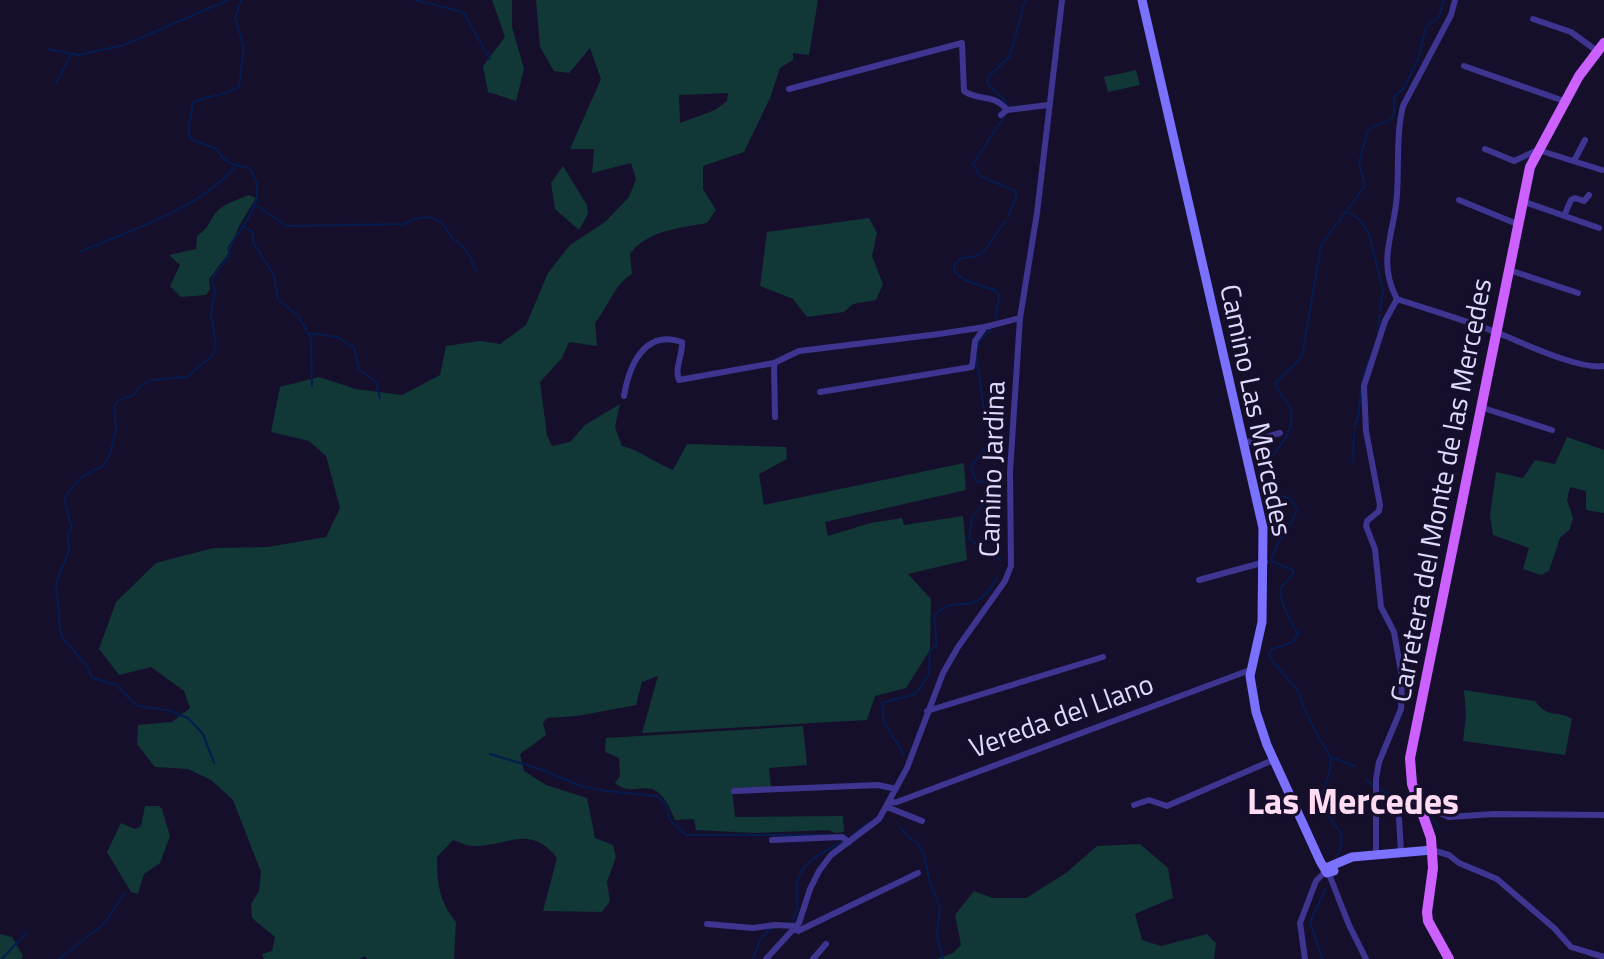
<svg xmlns="http://www.w3.org/2000/svg" width="1604" height="959" viewBox="0 0 1604 959" font-family="'Titillium Web',sans-serif">
<rect width="100%" height="100%" fill="#150f2c"/>
<!-- green -->
<path fill="#113737" fill-rule="evenodd" d="M492,0H512V27L524,69L516,101L488,92L483,66L505,37Z
M536,0H818L809,55L793,53V60L780,68L770,98L744,152L703,166V189L716,210L707,223C681,228 647,230 630,254L632,274C613,286 609,306 595,323L597,346L569,342L562,358L540,382L547,435L552,446L570,442L585,425L620,404L615,427L622,446C640,450 655,463 673,470L687,444L786,447L787,459L759,474L764,505L964,463L966,490L825,522L828,536L870,523L902,518L904,525L963,516L967,560L908,574L931,599L930,650L906,688L875,696L867,720L642,733L658,676L642,682L636,705L577,716L547,718L543,723L546,735L520,754L524,771L546,785L587,798L595,838L613,845L616,857L607,882L610,901L602,912L543,911L557,858C531,825 512,844 477,846C469,847 461,843 453,840L437,857C437,883 439,901 456,922L454,959H367L365,956L359,959H264L262,954L272,951L275,937L252,918L251,904L259,891L261,872L233,800L211,780L188,769L155,767L137,744L138,725L172,722L190,708L184,691L151,667L119,675L99,649L116,602L156,563L213,548L268,547L326,537L340,508L326,456L309,441L271,432L280,387L319,377L356,389L402,395L440,375L446,346L480,341L500,344L526,325L548,273L570,245L605,222L629,197L636,179L631,163L592,173L594,149H570L601,79L590,48L569,73L554,71L540,47ZM728,93L727,101L715,110L680,123L679,95Z
M1136,70L1140,85L1108,92L1104,77Z
M563,166L587,205L588,214L579,230L555,209L551,183Z
M249,195L256,198L239,226L228,254L209,279L210,289L206,295L181,297L170,286L180,265L169,255L196,249L197,236C209,227 207,226 214,215C221,204 237,200 249,195Z
M869,218L877,233L872,256L883,284L876,300L853,304L844,312L807,317L793,299L760,286L767,232Z
M1567,437L1604,450V513L1586,510V491L1570,487L1567,500L1573,518L1570,529L1560,538L1549,571L1541,575L1523,569L1529,548L1493,535L1490,516L1496,472L1523,478L1535,460L1555,464Z
M1464,690L1535,701C1549,720 1557,709 1572,719L1565,755L1463,741L1466,716Z
M803,726L807,765L769,768L771,788L732,789L735,817L843,816L844,832L836,833L828,830L753,833L696,830L694,819L675,820C654,766 638,802 615,783L620,776L619,758L605,752L606,738Z
M145,806H159L162,809L170,836L160,863L144,874L138,894L131,892L107,852L121,823L135,829L141,826Z
M1140,844L1168,868L1173,898L1135,914L1142,940L1161,946L1207,934L1216,943L1214,959H937L953,953L961,945L955,915L974,891L993,898H1026L1066,873L1097,846Z
M0,934L12,937L23,956L21,959H0Z"/>
<g fill="none" stroke-linecap="round" stroke-linejoin="round">
<!-- stream -->
<path stroke="#051c4e" stroke-width="2" d="M415,0L463,12L490,59
M48,49L78,55L124,45L228,0
M56,83L72,53
M1008,105C1004,95 991,93 987,81L989,76L1010,56L1025,0
M1005,115L973,164L980,176L1015,191L1017,195L1008,217
M257,206L287,226L403,224C426,213 438,214 451,236C454,241 461,244 465,249C470,255 472,264 477,271
M1348,212L1360,220L1369,234L1383,290L1380,311
M243,226L253,232V242L274,275L278,300L298,315L311,339L312,386
M80,252C133,229 196,211 235,167
M996,318L999,295L996,290C989,288 938,277 959,260C966,255 977,259 983,252C991,243 998,230 1006,221
M991,329L980,340L976,353L988,438L987,445L971,467L976,481L995,484L989,496L972,518L969,539L1000,560
M308,333L337,337L354,347L359,369L376,382L380,398
M1378,335L1380,315
M1354,428L1358,416L1363,375L1375,345
M1353,462L1354,434
M490,754L540,769L581,786L606,791L657,796L665,803L670,820L686,835H833
M904,755L884,722L882,703L916,694L929,674L930,650L937,645L934,616C955,591 974,622 997,577
M1330,757L1355,766
M214,763L203,734L188,718L168,710L137,706L116,685L92,678L87,666L62,637L60,630L56,583L69,551L68,535L72,527C67,516 68,508 64,498C69,492 74,484 80,479C92,466 105,474 111,450C113,443 116,433 116,425C114,403 110,402 134,395L139,387L151,380L187,377L213,355L216,345L211,314L215,293L212,279L230,254L228,248C244,224 272,196 248,167C234,166 224,163 217,149L192,140L188,132L193,102C207,96 224,96 239,87L244,48L235,18L241,0
M1367,779L1373,786
M1379,789L1413,805
M1427,811L1440,829
M900,827L907,836L918,844L924,855L929,879L940,908L937,936L943,959
M851,836L869,822
M1336,859C1351,827 1333,830 1319,802C1340,749 1330,763 1308,717C1303,708 1302,697 1296,688C1287,677 1275,668 1269,654L1272,649L1293,642L1298,634C1290,620 1281,605 1280,589L1293,574V570L1271,561C1275,541 1292,528 1297,509L1291,499L1264,490L1260,471C1273,453 1302,428 1288,404C1283,395 1277,393 1275,383L1299,360L1303,351L1321,245L1365,186L1359,162L1368,130C1388,117 1397,128 1394,97L1404,88L1418,59L1426,27L1439,17L1444,0
M792,922C803,906 792,887 801,872C809,858 830,849 843,841
M2,959L27,932
M59,959L105,923L124,893
M753,959C757,947 761,933 773,928
M1322,959L1310,922L1325,890"/>
<!-- minor -->
<path stroke="#3d3590" stroke-width="6" d="M1533,19L1571,32L1597,51
M1464,66L1564,101
M789,89L962,43L964,91C979,102 992,92 1007,110
M1001,115L1007,110L1048,105
M1485,149L1514,161L1538,150L1602,170
M1574,161L1585,140
M1459,200L1517,224
M1522,201L1599,228
M1564,216L1571,200L1575,198L1584,201L1589,195
M1509,270L1578,293
M1397,299C1430,310 1465,320 1498,333C1523,343 1579,370 1604,366
M774,363L775,417
M820,392L972,367L975,341L985,327
M624,396C629,366 644,329 682,342C683,355 674,368 679,380L774,363L799,351L939,334L985,327L1020,318
M1480,407L1552,430
M1245,443L1280,433
M1199,580L1265,562
M927,711L1103,657
M734,791L878,785L896,789
M889,803L897,802L1250,670
M1420,804L1449,817L1494,814L1604,815
M1134,805L1149,800L1167,806L1273,760
M887,807L922,821
M1399,819L1401,852
M772,840L842,837L849,842
M1432,850L1449,855L1459,863L1497,879L1554,928L1571,947L1604,957
M1376,854V779L1379,762L1401,709L1402,677L1394,632L1381,607L1375,549L1366,526L1367,521L1379,511L1380,505L1366,431L1364,386L1385,321L1397,299C1376,260 1395,233 1397,194C1399,164 1396,135 1403,106L1451,15L1455,0
M1329,874L1349,925L1366,959
M707,924L753,928L775,925L795,926
M793,928L798,931L918,873
M766,959L799,923L810,889L819,871L831,855L879,819L907,768L943,673L958,647L1005,581L1011,566L1010,472L1020,318L1037,213L1062,0
M813,959L826,944
M1305,959L1300,923L1316,881L1326,871"/>
<!-- secondary -->
<path stroke="#7b71ff" stroke-width="9" d="M1142,0L1263,528L1262,622L1250,676L1256,712L1267,745L1320,861L1327,873L1334,871
M1326,868L1352,857L1432,850"/>
<!-- primary -->
<path stroke="#cc61ff" stroke-width="10" d="M1449,959L1428,921L1427,912L1433,868L1431,838L1412,784L1410,758L1530,167L1579,76L1604,43"/>
</g>
<g text-anchor="middle" dominant-baseline="central" stroke-width="6" stroke-linejoin="round" paint-order="stroke">
<!-- street labels -->
<g font-size="28" fill="#e0daff" stroke="#150f2c">
<text transform="translate(1257 410) rotate(78)">Camino Las Mercedes</text>
<text transform="translate(991 469) rotate(-88)">Camino Jardina</text>
<text transform="translate(1440 490) rotate(-79)">Carretera del Monte de las Mercedes</text>
<text transform="translate(1061 715) rotate(-20)">Vereda del Llano</text>
</g>
<!-- district labels -->
<g font-size="36" font-weight="bold" fill="#ffdcf1" stroke="#150f2c">
<text x="1353" y="800">Las Mercedes</text>
</g>
</g>
</svg>
